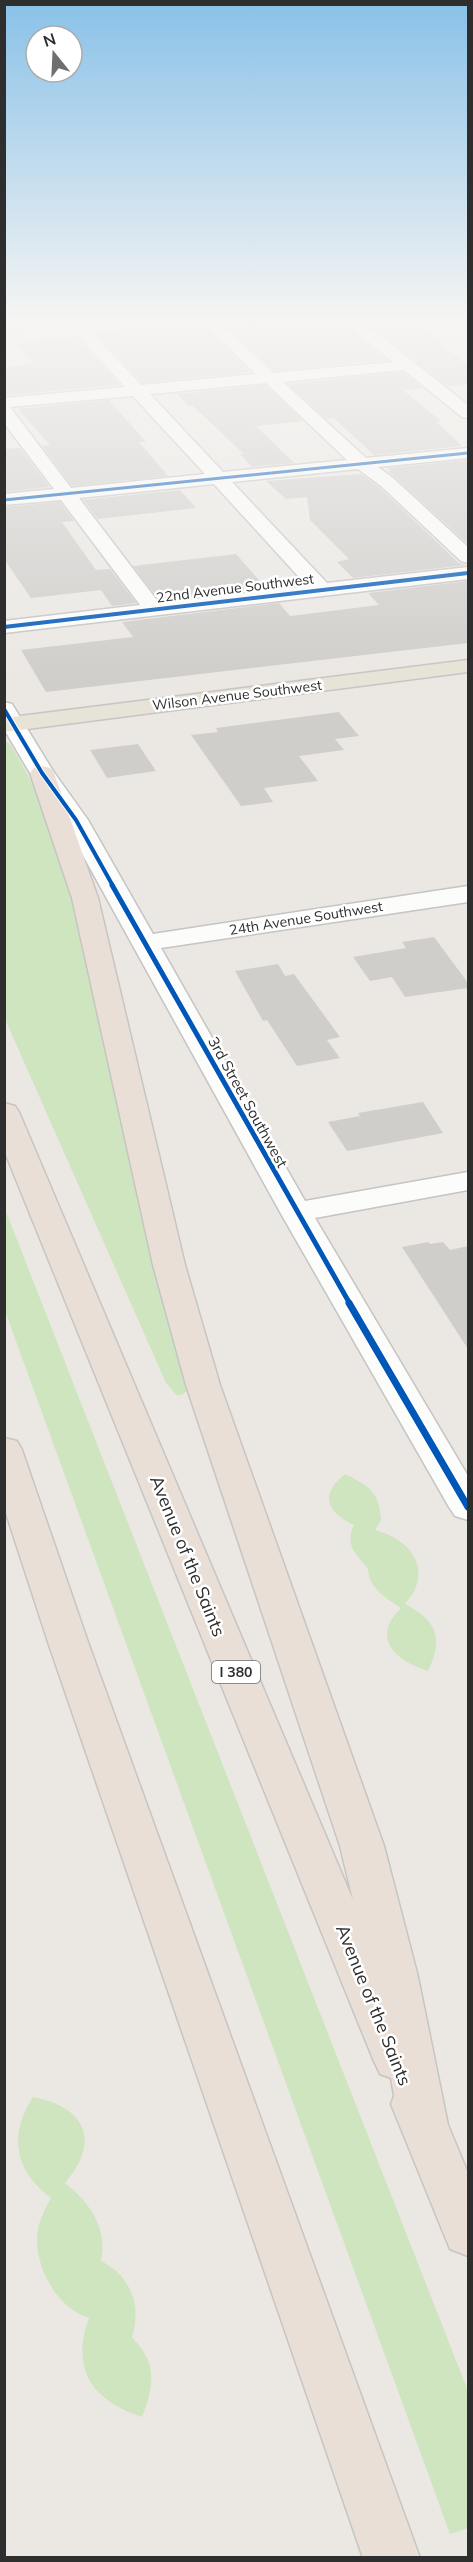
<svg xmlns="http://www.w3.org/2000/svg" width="473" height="2562" viewBox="0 0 473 2562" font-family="Mulish,sans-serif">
<rect width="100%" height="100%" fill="#ebe8e4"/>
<!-- green -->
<path fill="#cee5bf" d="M4,740L10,744C37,788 51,825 68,874L187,1383V1391L182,1395H176L166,1383L5,1019Z
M5,1209L468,2391V2528L450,2534L5,1311Z
M345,1474C369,1486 379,1491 381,1520L375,1530C413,1540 434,1572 405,1604C437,1621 444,1638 428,1671C396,1661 370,1638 401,1608C390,1601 375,1592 370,1579C368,1574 369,1570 366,1566C354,1552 345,1544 354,1525C327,1512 319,1495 345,1474Z
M33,2097C86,2107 101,2141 65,2183C90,2203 108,2228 101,2261C131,2276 142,2306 132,2337C158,2364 154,2385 142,2417C93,2401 70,2370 89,2318C57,2308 36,2269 37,2237C38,2222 44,2210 51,2198C15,2171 8,2136 33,2097Z"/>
<!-- building -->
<path fill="#d0cecb" d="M151,320H198L251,372L142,383L97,334L123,332L115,323Z
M220,320H329V326L345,325L387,360L274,371Z
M396,320H411L446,345H442L468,365V384L447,386L367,323Z
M76,336L120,385L7,395L4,393V367L35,364L16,344L26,343L24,341Z
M403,372L423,388L403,390L441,421H436L462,446L374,455L334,418L326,419L288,384Z
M265,385L303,421L256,426L294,463L252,467L240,454H244L193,406H189L177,394Z
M109,400L146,442H139L168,476L72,486L42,446L50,445L18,409Z
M20,448L50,487L4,492V449Z
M468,460V544L388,471H391L388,468Z
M361,474L380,488L459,563L466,565L353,578L337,562L349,559L310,520L307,497L286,499L266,481Z
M180,490L196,508L98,519L83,500Z
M60,502L74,521L62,522L96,570L110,569L136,603L112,606L101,590L31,598L4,559V507Z
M236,554L266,588L160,601L133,566Z
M468,581V643L46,692L21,650L133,637L122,622L279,603L290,616L379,605L368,593Z
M339,712L359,736L335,739L344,750L299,756L318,781L264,788L273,802L241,806L191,735L218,732L216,728Z
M138,744L156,771L107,778L90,750Z
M434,937L468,983V988L405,997L392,977L370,981L353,957L406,948L402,942Z
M278,964L285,976L294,974L340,1037L327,1040L340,1058L297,1066L267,1020L263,1021L235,971Z
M423,1102L443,1133L347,1151L328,1122L360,1116L358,1113Z
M428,1242L430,1244L443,1242L450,1250L468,1246V1349L402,1247Z"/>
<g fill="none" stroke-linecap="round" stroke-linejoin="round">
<defs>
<path id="minor" d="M4,320H63L56,325L4,329Z
M65,320H81L141,385L256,374L200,320H216L273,373L393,362L343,320H360L468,405V418L462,417L404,370L283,382L366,458L468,448V458L378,467L393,478L468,547V563L461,561L381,486L358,469L232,482L327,583L468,567V579L4,633V621L140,605L61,500L4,505V494L54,489L4,423V398L125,387ZM266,383L347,460L223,472L150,394ZM133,396L205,474L71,488L10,407ZM214,484L307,586L159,603L79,498Z
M4,702L12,704L53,771L88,820L153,934L468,886V902L161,948L305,1201L468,1172V1190L315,1218L468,1476V1520L455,1516L449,1507L280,1212L64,821L30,773L4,729Z"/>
<path id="major" d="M468,660V672L4,732V718Z"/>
<path id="highway" d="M42,766L50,768L54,773L98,898L185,1265L220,1385L384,1846L418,1977L448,2125L468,2173V2256L450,2249L443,2232L391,2104L394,2096L391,2078L380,2074L373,2059L4,1150V1103L15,1106L19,1112L353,1900L340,1846L186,1385L153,1265L72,898L30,773L34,768Z
M4,1438L17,1441L22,1450L89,1645L420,2558H363L49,1645L4,1507Z"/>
</defs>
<!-- minor casing -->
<use href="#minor" stroke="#c5c4c4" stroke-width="3"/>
<!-- major casing -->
<use href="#major" stroke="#c6c5c4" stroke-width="3"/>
<!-- highway casing -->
<use href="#highway" stroke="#c6c5c4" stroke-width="3"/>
<!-- minor -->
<use href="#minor" fill="#fcfcfb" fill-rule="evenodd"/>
<!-- major -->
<use href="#major" fill="#e7e3d6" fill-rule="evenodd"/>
<!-- highway -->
<use href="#highway" fill="#e9dfd6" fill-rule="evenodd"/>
<defs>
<path id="cycleway-far3" d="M4,500L468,453"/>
<path id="cycleway-far2" d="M4,627L468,573
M4,709L42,773L76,820L113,886"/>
<path id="cycleway-far1" d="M112,885L350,1304"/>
<path id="cycleway" d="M349,1303L468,1507"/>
</defs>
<!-- cycleway-far3 casing -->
<use href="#cycleway-far3" stroke="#fff" stroke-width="5"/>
<!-- cycleway-far2 casing -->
<use href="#cycleway-far2" stroke="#fff" stroke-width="6"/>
<!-- cycleway-far1 casing -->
<use href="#cycleway-far1" stroke="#fff" stroke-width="8"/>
<!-- cycleway casing -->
<use href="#cycleway" stroke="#fff" stroke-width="10"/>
<!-- cycleway-far3 -->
<use href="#cycleway-far3" stroke="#0057b8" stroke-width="3"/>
<!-- cycleway-far2 -->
<use href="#cycleway-far2" stroke="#0057b8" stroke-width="4"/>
<!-- cycleway-far1 -->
<use href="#cycleway-far1" stroke="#0057b8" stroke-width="5"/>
<!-- cycleway -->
<use href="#cycleway" stroke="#0057b8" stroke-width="7"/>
</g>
<!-- sky -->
<linearGradient id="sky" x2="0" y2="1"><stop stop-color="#89c1e8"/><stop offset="0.47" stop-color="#f6f5f3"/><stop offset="1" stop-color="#f6f5f3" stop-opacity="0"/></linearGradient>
<rect width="473" height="679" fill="url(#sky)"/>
<g text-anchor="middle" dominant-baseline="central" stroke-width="5" stroke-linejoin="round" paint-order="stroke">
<!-- far-street labels -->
<g font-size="14" fill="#2e2e2e" stroke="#fff">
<text transform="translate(235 588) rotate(-7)">22nd Avenue Southwest</text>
<text transform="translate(237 695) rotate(-7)">Wilson Avenue Southwest</text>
<text transform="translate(306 918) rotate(-9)">24th Avenue Southwest</text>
</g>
<!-- shield labels -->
<rect fill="#fff" stroke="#6d6d6d" stroke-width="1.5" x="212" y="1661" width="48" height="22" rx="4.5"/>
<g font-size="14" font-weight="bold" fill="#2e2e2e">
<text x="236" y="1672">I 380</text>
</g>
<!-- street labels -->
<g font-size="15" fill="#2e2e2e" stroke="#fff">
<text transform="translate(248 1102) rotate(61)">3rd Street Southwest</text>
</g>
<!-- near-street labels -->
<g font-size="18" fill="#2e2e2e" stroke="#fff">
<text transform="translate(188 1556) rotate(68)">Avenue of the Saints</text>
<text transform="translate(374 2005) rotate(68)">Avenue of the Saints</text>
</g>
</g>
<!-- border -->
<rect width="473" height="2562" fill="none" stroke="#2e2e2e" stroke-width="12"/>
<!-- north arrow -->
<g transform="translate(54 54) rotate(342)"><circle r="28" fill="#ffffff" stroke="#ababab" stroke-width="1.5"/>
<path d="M0-4.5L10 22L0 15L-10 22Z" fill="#706f6e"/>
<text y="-9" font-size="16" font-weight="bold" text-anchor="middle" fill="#2e2e2e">N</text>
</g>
</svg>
